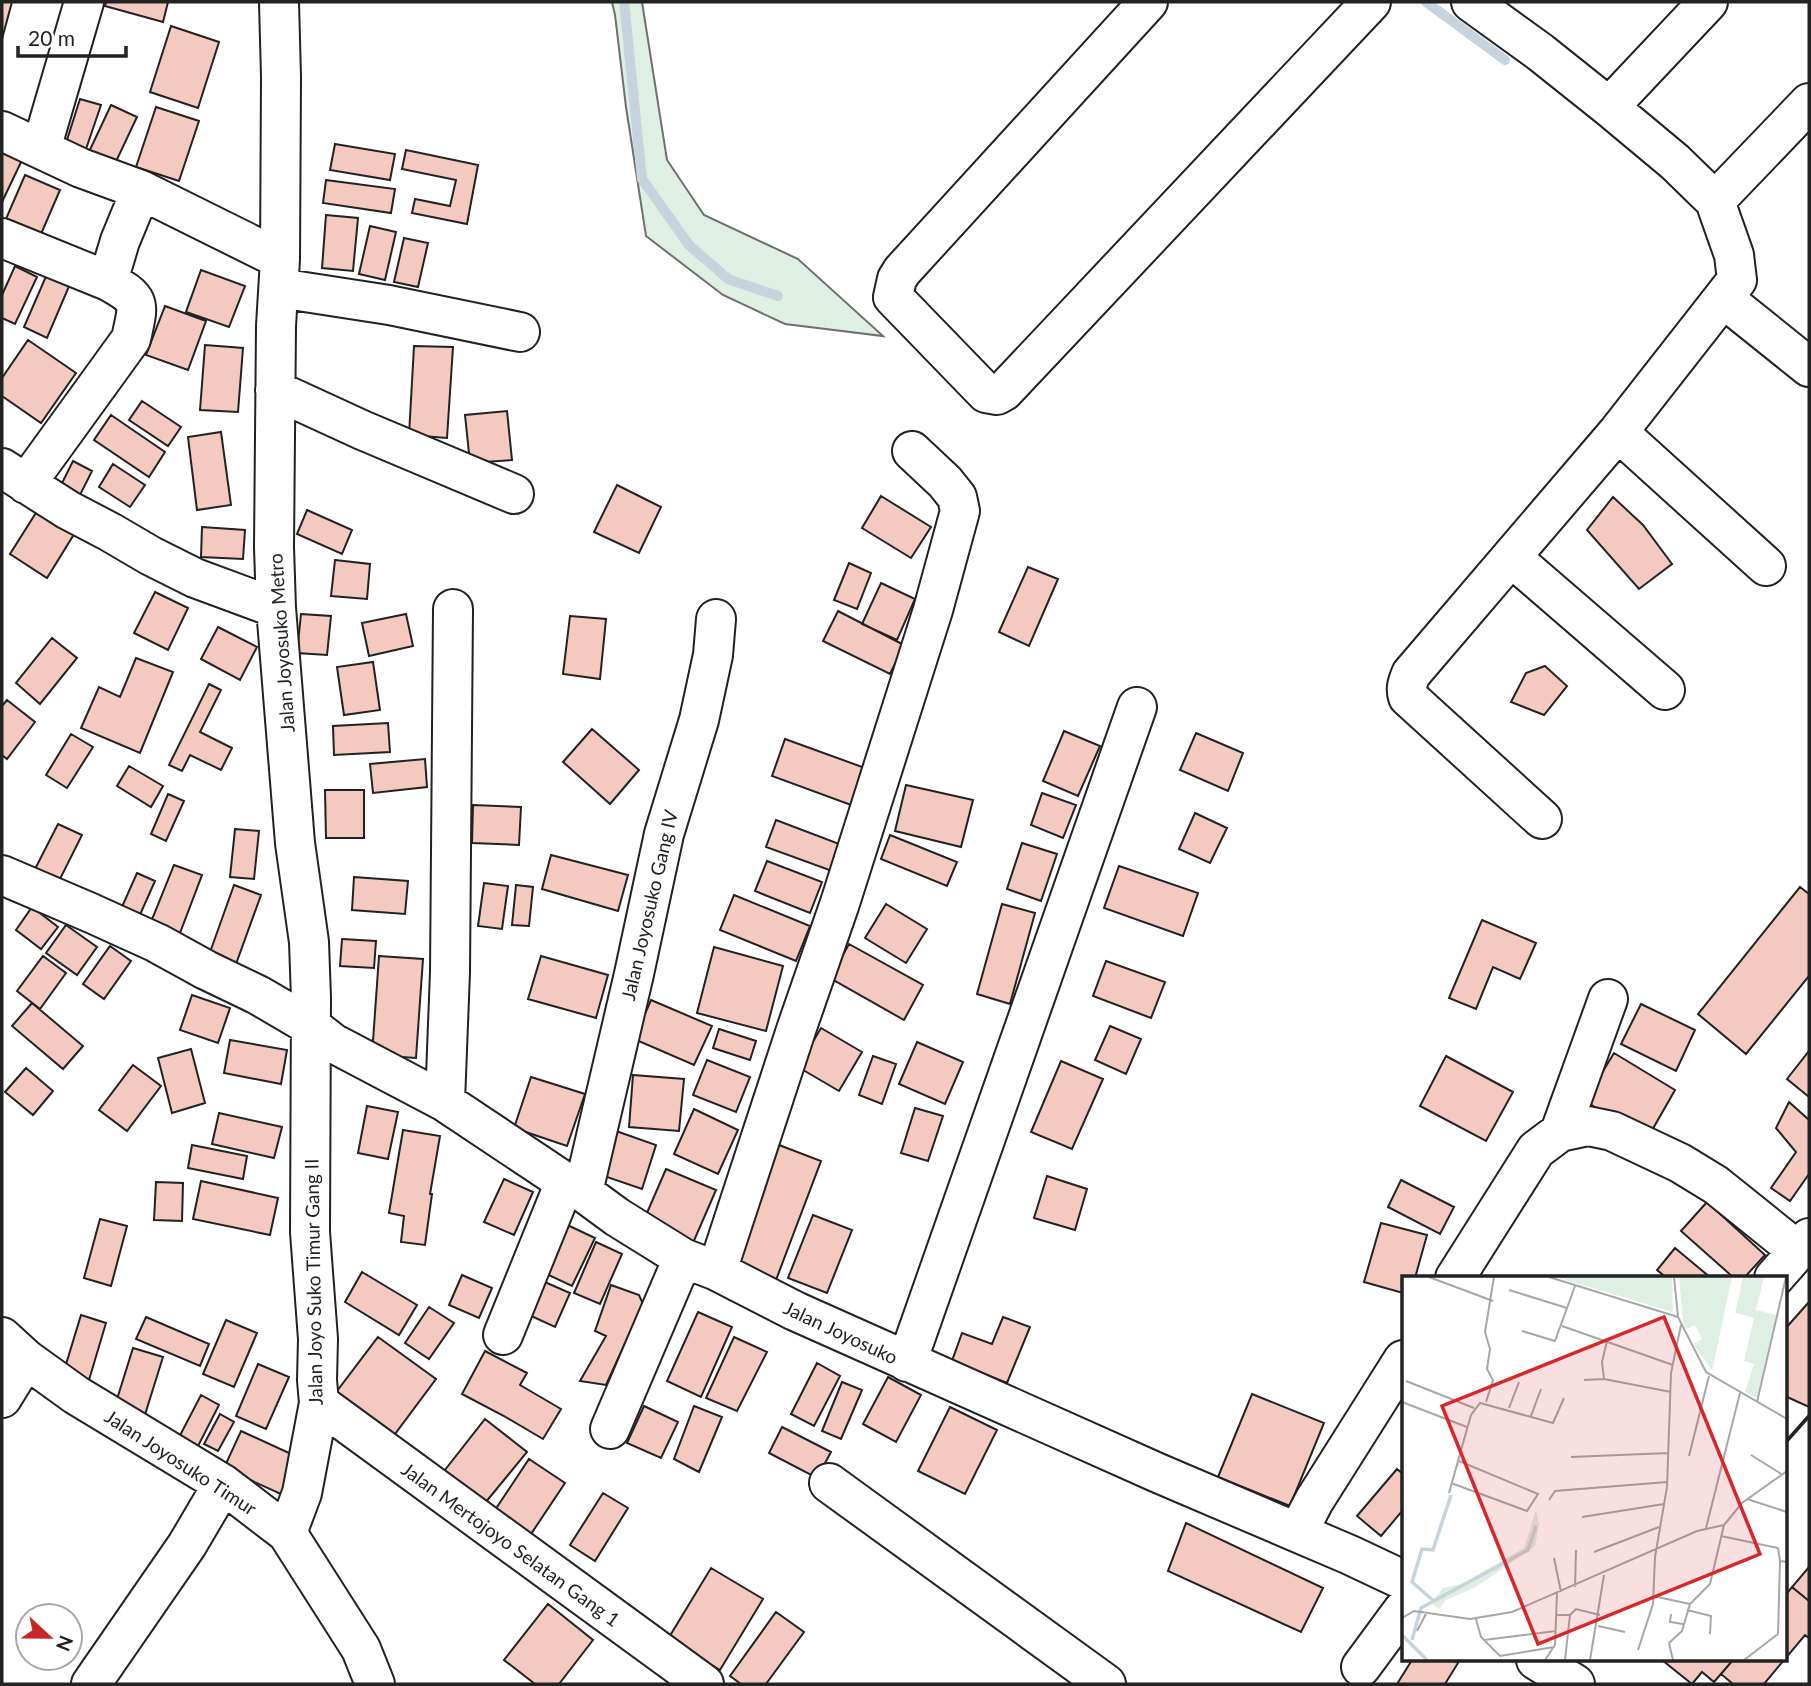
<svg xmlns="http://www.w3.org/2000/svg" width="1811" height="1686" viewBox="0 0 1811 1686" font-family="Lato,sans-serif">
<rect width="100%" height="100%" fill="#fff"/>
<!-- green -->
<path fill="#e0efe3" stroke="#6f6f6f" stroke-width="2" d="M612,2H642L667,160L704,215L798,259L883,336L785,324L723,295L646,236L626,107L615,15Z"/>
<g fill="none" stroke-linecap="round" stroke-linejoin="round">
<!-- stream -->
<path stroke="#c7d3dd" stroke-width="10" d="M624,2L642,179L689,245L728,279L778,296
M1426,2L1505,60"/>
</g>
<!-- building -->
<path fill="#f3c9c0" stroke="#222" stroke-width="2" d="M2,2H12L2,39Z
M106,2H168L163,22L105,6Z
M171,26L219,42L198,108L150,92Z
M80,99L101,105L86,149L66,143Z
M111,105L137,117L113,168L87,156Z
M156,107L199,121L179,181L136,167Z
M335,144L395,154L390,180L330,170Z
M2,148L23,158L2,202Z
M406,150L478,165L467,224L412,213L415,199L450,206L456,180L402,169Z
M25,175L60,190L35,248L2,228Z
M326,180L395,189L391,213L323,203Z
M326,215L358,218L353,271L322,268Z
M370,226L396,232L385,280L359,274Z
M404,238L428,243L418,287L394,282Z
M15,266L37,277L15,324L2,318V295Z
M201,270L245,286L229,327L186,312Z
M47,274L70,284L47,338L24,327Z
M165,306L206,321L188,370L146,355Z
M28,340L76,373L41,423L2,396V378Z
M205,345L243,348L238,412L200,410Z
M414,346L453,347L447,438L409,435Z
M142,401L181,427L168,446L129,420Z
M507,411L512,460L470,463L465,415Z
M111,415L165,452L149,477L94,440Z
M221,432L231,505L197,510L188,437Z
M73,461L92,471L75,505L56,495Z
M113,464L145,485L130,507L99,487Z
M617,485L661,507L639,553L594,532Z
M881,496L931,527L911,558L862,528Z
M1613,497L1643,525L1672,564L1639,589L1587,530Z
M39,508L76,531L47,578L10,554Z
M307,510L352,530L342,554L297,534Z
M202,527L245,530L243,559L201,557Z
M335,560L370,564L367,599L331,596Z
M849,563L871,573L857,609L834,600Z
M1028,567L1058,579L1029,646L999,632Z
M881,583L915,599L897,640L862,624Z
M155,592L188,608L168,650L134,633Z
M838,611L904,645L890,674L823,641Z
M301,614L331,616L327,655L297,653Z
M406,614L413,646L369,656L362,623Z
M570,616L606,619L600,679L563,674Z
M218,627L257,647L240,680L201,659Z
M52,638L77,658L40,704L16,683Z
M136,658L173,672L140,753L81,728L99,687L120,697Z
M373,662L380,710L344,715L337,667Z
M1545,666L1567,686L1544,715L1511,702L1526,673Z
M209,684L221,690L200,732L232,748L221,770L190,755L182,771L169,765Z
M7,700L35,722L7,759L2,755V706Z
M388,723L390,752L334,755L333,726Z
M592,729L639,770L610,804L563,762Z
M1064,731L1100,746L1078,796L1043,781Z
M1196,733L1243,753L1228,791L1180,770Z
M71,734L93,747L67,788L46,775Z
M785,739L865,768L851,805L772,776Z
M425,759L427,787L373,793L370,764Z
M129,766L163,786L151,807L117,786Z
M906,785L973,800L961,847L895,831Z
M325,790H364V838H326Z
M1042,793L1076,805L1063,838L1031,825Z
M168,794L184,801L166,841L151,834Z
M473,805L521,807L519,845L472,843Z
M1195,813L1227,828L1210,863L1179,849Z
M776,820L842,845L832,871L766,847Z
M58,824L82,835L59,881L35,869Z
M235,829L259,831L254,879L230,877Z
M890,835L957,862L947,886L881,859Z
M1022,843L1057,854L1041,901L1007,889Z
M551,855L628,875L618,911L542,889Z
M767,861L822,882L810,913L755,891Z
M174,865L202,875L180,933L151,922Z
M1119,866L1198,893L1183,936L1104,908Z
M137,873L155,881L135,926L117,918Z
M354,877L408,881L405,914L352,910Z
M484,883L508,886L502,929L478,926Z
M234,885L261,895L236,964L209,955Z
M516,885L533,887L529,926L512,925Z
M1800,887L1809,894V976L1746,1054L1698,1014Z
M734,895L810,926L796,961L720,930Z
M886,904L927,929L906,963L865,938Z
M1002,904L1035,913L1010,1004L977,994Z
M32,907L58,927L41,949L16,930Z
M1482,920L1536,943L1520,979L1493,967L1476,1009L1449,998Z
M66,925L97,947L77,975L46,953Z
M342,939L376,941L374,968L340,966Z
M849,944L923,985L904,1020L830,978Z
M110,946L131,961L104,999L83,984Z
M714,947L783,966L766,1031L697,1013Z
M43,956L66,973L40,1009L17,991Z
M379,956L423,959L416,1058L372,1055Z
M541,956L608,975L596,1018L528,999Z
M1106,961L1165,982L1151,1018L1093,996Z
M192,995L230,1008L218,1043L180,1030Z
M651,1000L712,1026L694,1065L634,1039Z
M32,1003L83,1046L63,1069L12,1026Z
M1641,1004L1695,1030L1676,1071L1621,1044Z
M1110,1026L1141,1039L1126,1074L1095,1060Z
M821,1028L862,1052L839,1091L798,1067Z
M719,1029L756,1041L750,1060L713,1048Z
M230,1040L287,1050L281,1084L224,1073Z
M917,1042L963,1062L945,1104L899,1084Z
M191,1049L205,1103L172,1113L158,1058Z
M1809,1051V1097L1787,1079Z
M1614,1053L1675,1090L1647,1139L1585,1101Z
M873,1056L896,1064L882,1104L859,1095Z
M1446,1056L1513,1092L1486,1141L1420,1106Z
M707,1060L750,1077L736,1112L693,1095Z
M1061,1061L1103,1079L1072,1149L1031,1132Z
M133,1065L161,1086L127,1131L99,1110Z
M26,1068L53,1091L33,1115L5,1092Z
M633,1075L684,1079L679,1131L629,1127Z
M531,1077L585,1094L567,1146L514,1128Z
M1789,1102L1809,1120V1174L1790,1201L1771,1188L1796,1152L1776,1128Z
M367,1106L398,1112L388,1159L358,1153Z
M915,1108L943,1116L928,1161L901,1153Z
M694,1109L738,1130L718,1174L674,1154Z
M219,1113L282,1127L274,1158L212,1144Z
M403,1130L440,1136L430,1194H432L425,1245L401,1242L404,1216L389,1213Z
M616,1131L656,1145L642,1189L601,1175Z
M192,1145L247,1156L243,1179L188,1168Z
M779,1145L821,1161L776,1280L735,1265Z
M666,1169L716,1190L693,1243L643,1222Z
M1047,1176L1087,1189L1075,1230L1034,1218Z
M504,1179L533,1192L514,1235L484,1222Z
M1401,1180L1454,1207L1440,1234L1388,1207Z
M201,1181L278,1198L270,1235L193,1219Z
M156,1182L183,1183L182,1221L154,1220Z
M1707,1202L1765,1255L1744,1278H1734L1681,1231Z
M813,1215L852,1230L827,1293L788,1278Z
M100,1219L127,1226L111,1286L84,1278Z
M561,1222L595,1238L572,1286L538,1270Z
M1381,1223L1427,1235L1415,1278H1403V1293L1364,1282Z
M596,1242L622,1254L600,1304L574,1293Z
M1675,1248L1711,1278H1667L1657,1270Z
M362,1272L417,1305L399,1335L345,1302Z
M462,1275L492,1288L479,1318L449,1305Z
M531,1276L570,1293L555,1327L516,1309Z
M611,1285L639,1295L643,1304L606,1385L580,1381L606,1336L595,1331Z
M1809,1302V1407L1785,1396V1329Z
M429,1307L454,1323L429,1359L405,1343Z
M698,1312L732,1327L701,1397L667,1381Z
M81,1315L106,1323L89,1380L64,1371Z
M146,1317L209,1344L200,1366L136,1339Z
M1003,1317L1030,1327L1007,1383L952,1361L962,1333L992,1344Z
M226,1320L257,1333L234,1387L203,1374Z
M378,1337L436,1379L389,1442L331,1399Z
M734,1337L767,1352L737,1411L706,1398Z
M133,1348L163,1357L143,1421L113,1412Z
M485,1351L527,1373L520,1385L561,1409L543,1439L504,1416L462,1394Z
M817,1363L840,1376L814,1426L791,1414Z
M258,1364L289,1377L266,1429L236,1416Z
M888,1377L921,1395L896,1442L863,1424Z
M842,1382L862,1390L841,1439L822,1431Z
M1252,1394L1324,1423L1290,1506L1218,1477Z
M201,1395L219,1405L195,1452L176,1443Z
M644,1406L678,1422L661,1458L627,1443Z
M694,1406L722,1417L699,1472L674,1459Z
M950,1407L997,1430L965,1494L918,1471Z
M220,1414L234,1422L218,1451L204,1444Z
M485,1419L527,1452L481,1508L441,1475Z
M782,1427L831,1452L817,1478L769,1453Z
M241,1431L300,1458L283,1495L224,1468Z
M529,1459L565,1483L529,1537L493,1513Z
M1397,1469L1403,1474V1510L1381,1536L1357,1516Z
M603,1493L628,1508L595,1561L570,1545Z
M1186,1523L1323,1588L1301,1632L1168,1571Z
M1809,1567V1601L1792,1587Z
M711,1568L763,1599L720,1670L668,1639Z
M1792,1587L1809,1601V1638L1805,1635L1785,1659V1596Z
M548,1604L593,1640L559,1684H535L504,1660Z
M776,1612L804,1632L766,1684H741L730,1676Z
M1412,1660H1452L1458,1663L1445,1684H1397Z
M1662,1660H1733L1714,1682L1702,1672L1692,1684Z
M1733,1660H1784L1764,1684H1733L1721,1674Z"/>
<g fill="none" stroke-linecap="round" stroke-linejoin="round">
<defs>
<path id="minor" d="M279,2L281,77L280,259L276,326L274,547L276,608L295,843L309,942L311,998L310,1232L318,1339L317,1380L319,1403L302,1493L287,1533
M1148,2L902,271L897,279L893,297L986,393L997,395L1004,391L1371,2
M1471,2L1540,52L1609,107L1675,162L1715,201L1734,255L1737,280L1618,432L1411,674C1408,682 1405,688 1408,697L1542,819
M1609,107L1708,2
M2,131L81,168L141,190L280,259
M41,149L84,2
M1715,201L1809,103
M2,238L108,281L120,241L141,190
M279,288L389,305L520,332
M1723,298L1809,367
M275,390L362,430L514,494
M1618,432L1766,566
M2,468L68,510L110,532L151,556L195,578L276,608
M26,484L131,339C139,302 142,300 108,281
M1511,557L1665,690
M2,875L91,913L157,943L206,970L258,995L311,1026L333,1043L445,1102L565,1182L583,1192L617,1217L683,1258L717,1271L795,1311L1158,1473L1350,1555L1403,1580
M445,1102L450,972L453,609
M1560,1132L1608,999
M583,1192L634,974L664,834L699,720L713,655L716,619
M717,1271L797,1027L840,903L933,610L960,511L957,497L945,482L912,451
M1455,1278L1536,1150L1560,1132L1588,1126L1612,1131L1680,1163L1716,1185L1798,1251
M1774,1278L1809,1238
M503,1335L565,1182
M2,1337L26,1359L76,1395L223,1484L287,1533L361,1649L375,1684
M907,1362L1137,707
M2,1398L26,1359
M319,1403L704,1684
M610,1429L683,1258
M829,1483L1106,1684
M1298,1532L1314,1501L1403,1360
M1536,1660L1575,1684
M1361,1667L1403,1610
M91,1684L187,1545L223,1484"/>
</defs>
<!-- minor casing -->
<use href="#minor" stroke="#222" stroke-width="42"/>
<!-- minor -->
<use href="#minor" stroke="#fff" stroke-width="38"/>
<!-- wall -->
<path stroke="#222" stroke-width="3.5" d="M1785,1443L1809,1416"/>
</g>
<g text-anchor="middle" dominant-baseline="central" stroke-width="5" stroke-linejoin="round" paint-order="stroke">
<!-- street labels -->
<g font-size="19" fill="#222" stroke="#fff">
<text transform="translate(281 643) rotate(-94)">Jalan Joyosuko Metro</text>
<text transform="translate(649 905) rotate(-77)">Jalan Joyosuko Gang IV</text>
<text transform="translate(313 1282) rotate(-91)">Jalan Joyo Suko Timur Gang II</text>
<text transform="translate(841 1332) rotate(25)">Jalan Joyosuko</text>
<text transform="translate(181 1462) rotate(33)">Jalan Joyosuko Timur</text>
<text transform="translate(511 1544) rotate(36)">Jalan Mertojoyo Selatan Gang 1</text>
</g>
</g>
<!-- overview -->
<g transform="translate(1402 1276)">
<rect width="385" height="385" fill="#fff"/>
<path d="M154,1H270L271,35L270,36ZM277,1H330L310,95L291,68L300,63L293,49L284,53L281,46ZM341,1H362L354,34L374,39L356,120L351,121L343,116L352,88L342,85L352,42L333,37ZM134,234L137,248L133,270L74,311L44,324L37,333L29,327L41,312L60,308L122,272Z" fill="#e0efe3"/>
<path fill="none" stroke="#c7d3dd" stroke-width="3.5" d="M33,326L10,306L20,273L31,274L49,219M0,359L25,384M10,364L19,332L126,274L134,250"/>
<path fill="none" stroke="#a7a7a7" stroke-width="2" d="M27,1L91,25M147,1L276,41M272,1L276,41L304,96L385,143M107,14L165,32M160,50L271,89M120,55L153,65L173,10M202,103L200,86L205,65M182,104L202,103L269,116M4,105L72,132M0,126L65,151M84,126L91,104L85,93L88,73L83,56L92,1M355,126L384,1M107,132L117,106M129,140L139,113M349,179L381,199M287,180L307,100M169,181L267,177M49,207L125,235L136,218L57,185M47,217L69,139L78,127L151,147L162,122M345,223L385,236M147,224L153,215L265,206M180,241L262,228M304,252L338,117M319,260L376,272L378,285M192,276L257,251M152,282L159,316M173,311L174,274M251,320L288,328M285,334L309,340L308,358M269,338L268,346L281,348M154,339H168L163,384M168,339L174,333L198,339M0,342L12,335L68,343L110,336L295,255L322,249M74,343L79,361L98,380L152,371M196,350L223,356M15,355L25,336M376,358L378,285L385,286M82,364L154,355M236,374L251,328L253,281L265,211L269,97L279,49M143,384L153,369L155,317M188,384L202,299M271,384L267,367L280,355L288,328L308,308L322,249L340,227L385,195M342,384L376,358"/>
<path fill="#d62828" fill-opacity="0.15" stroke="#d62828" stroke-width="3.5" d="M262,41L358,278L136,368L40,130Z"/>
<rect width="385" height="385" fill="none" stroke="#222" stroke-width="3.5"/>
</g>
<!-- border -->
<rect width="1811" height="1686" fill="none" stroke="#222222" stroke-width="7"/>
<!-- north arrow -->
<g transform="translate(49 1637) rotate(112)"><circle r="33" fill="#ffffff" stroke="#a7a7a7" stroke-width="2"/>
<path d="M0-5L12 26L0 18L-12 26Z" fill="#c62828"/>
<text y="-10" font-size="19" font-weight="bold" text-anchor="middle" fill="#222222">N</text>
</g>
<!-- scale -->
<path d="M18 46v10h108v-10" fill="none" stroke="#222222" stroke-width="3.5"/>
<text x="28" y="46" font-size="21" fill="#222222" stroke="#ffffff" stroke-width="5" paint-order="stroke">20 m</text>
</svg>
